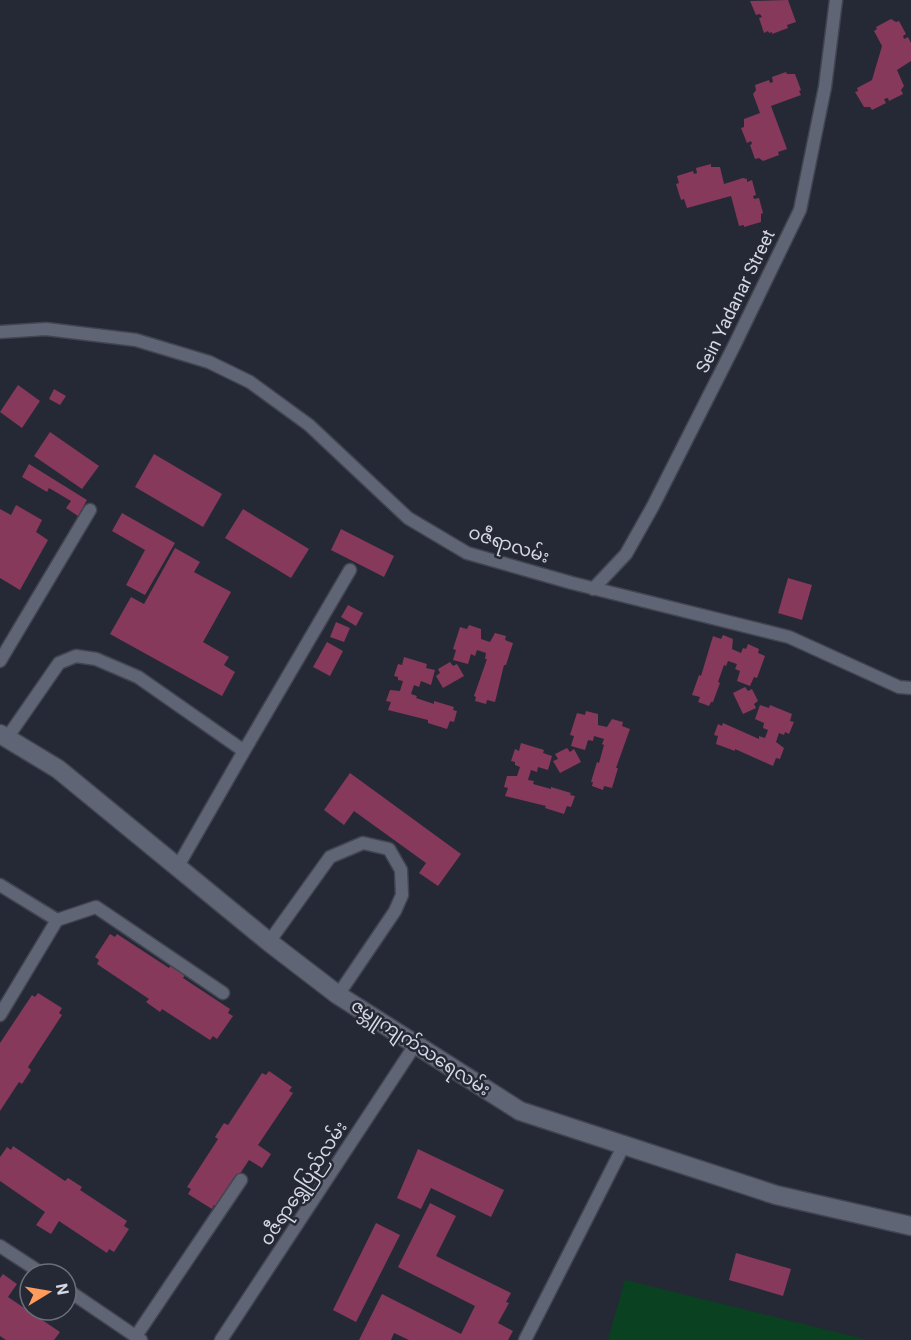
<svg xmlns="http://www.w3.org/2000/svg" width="911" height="1340" viewBox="0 0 911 1340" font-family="Roboto,'Noto Sans Myanmar',sans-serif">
<rect width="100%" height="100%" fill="#252936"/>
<!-- green -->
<path fill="#0a4221" d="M625,1280L868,1340H608Z"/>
<!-- building -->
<path fill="#86395a" d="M788,0L796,22L787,25L788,28L772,34V32L769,33L768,31L764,33L759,18L762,17L760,14L756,15L750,1Z
M891,19L896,22L899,21L906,34L903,36L904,39L908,37L911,43V61L897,70L904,86L901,90L903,94L889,101L888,98L884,99L886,103L872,110L870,107H864L855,92L858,91L857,88L872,80L882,46L874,31L877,29L876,27Z
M786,72L787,74H795L801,90L799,91L801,95L771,106L787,149L778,152L779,155L763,161L759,158L755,159L750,145L752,144L751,141L747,143L741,128L744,127V119L760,113L753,94L756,90L755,85L769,80L770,83L773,82L772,77Z
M711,164V167H720L724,184L743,178L747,179V182L752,180L756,195L753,196L754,199L759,198L763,213L761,214V222L744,227V225L739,226L731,196L687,208L684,199L681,200L676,184L679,183L677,176L693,171L694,174L697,173L696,168Z
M18,385L40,401L22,428L0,412Z
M54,389L66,396L60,405L49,399Z
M50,432L99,466L82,489L34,456Z
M154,454L222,494L203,527L135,487Z
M29,464L87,500L78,516L66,508L71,501L49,488L47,492L22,477Z
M16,505L42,520L36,532L48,540L20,590L0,578V509L11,515Z
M243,509L309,549L291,578L225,538Z
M122,513L175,543L145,595L126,585L145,550L112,531Z
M341,529L394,556L384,577L331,550Z
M175,548L200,562L194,572L231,592L203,642L229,657L224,665L235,672L222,696L110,634L131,597L144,604Z
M788,578L812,585L802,620L778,613Z
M348,605L363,613L356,626L341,617Z
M336,622L350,628L344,642L330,637Z
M469,625L481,629V639L490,642L495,633L506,636L505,640L513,643L506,665H504L495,702L487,700L486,704L475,701L476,697L474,696L487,659H485L486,653L477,650L475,656L471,654L468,664L453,660L456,650L453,649L460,627L467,629Z
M723,635L733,639L732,649L741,653L743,648L746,649L748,644L759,649L758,653L765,656L757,678L754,677L750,686L737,681L740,671L735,669L737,664L728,661L726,666L724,665L718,682L720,683L713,702H711L709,706L698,702L700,697L692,695L699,675L701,676L713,636L721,639Z
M327,642L343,651L330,676L313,667Z
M404,657L427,664L426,668L435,670L431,685L421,681L419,687L414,685L411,694L417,696L416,698L434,704V701L454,707L453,710L457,711L454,722L450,721L447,729L428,723V720L388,710L391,702L386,701L390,690L400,691L403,681L398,680V677L394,676L398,664L402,665Z
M450,662L453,666L457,664L464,676L443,688L436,676L440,673L438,669Z
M745,687L748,691L752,689L758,701L754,704L756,708L743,714L733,693Z
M760,705L769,708L770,705L792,714L790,721L794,722L789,734L785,732L784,735L779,733L776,742L784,748L780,759L776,758L773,766L735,749V751L716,744L718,736L714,735L718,724L722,726L723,723L759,739V736L765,738L768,730L763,728L764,723L755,719Z
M586,711L598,714V725L607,727L612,719L623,722L622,726L630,729L616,768H618L612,788L604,786L603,790L592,786L593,782H591L597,762L599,763L604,745L602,744L604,739L594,736L593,741L588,740L585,750L571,746L574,736L570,735L577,713L585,715Z
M521,743L544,750L543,753L552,756L548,770L538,767L537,772L531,770L528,780L534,781L533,784L551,789V787L571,793L570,795L575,796L571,807L567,806L564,814L545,808L546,806L505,796L508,788L504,787L507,776H517L520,767L515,765V762L511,761L515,749L519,751Z
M567,748L570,752L574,749L581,762L560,773L553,761L558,759L555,754Z
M350,773L461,854L438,886L419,873L426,863L354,811L344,825L324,810Z
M110,934L115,937L117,934L169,968L173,962L187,972L183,978L230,1009L228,1013L233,1016L217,1039L213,1036L210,1040L162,1009L160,1012L146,1002L149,999L97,964L99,960L95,957Z
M38,993L62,1008L59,1013L62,1015L28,1067L31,1070L22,1084L19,1082L0,1111V1043L32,995L35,997Z
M269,1071L292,1087L289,1091L293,1093L258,1145L271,1154L262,1168L249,1160L218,1207L214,1205L212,1209L188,1194L191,1189L187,1187L218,1139L215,1137L224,1123L228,1125L262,1073L266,1075Z
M13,1146L65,1181L68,1178L82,1187L80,1190L127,1221L124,1226L129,1229L114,1252L109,1249L107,1253L59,1221L51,1234L36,1225L45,1212L0,1181V1157L7,1147L11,1150Z
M418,1149L504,1190L491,1217L431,1188L421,1209L397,1198Z
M430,1203L456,1216L436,1256L511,1293L506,1302L509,1303L498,1323L513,1331L508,1340H409L394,1333L391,1340H359L382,1294L461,1334L475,1306L398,1267Z
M376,1223L400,1235L356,1322L333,1310Z
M736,1253L791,1269L783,1296L729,1280Z
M3,1274L17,1284L8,1297L60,1332L54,1340H6L0,1336V1278Z"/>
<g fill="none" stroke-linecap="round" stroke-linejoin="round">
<defs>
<path id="minor" d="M0,332L46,329L136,340L209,362L250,382L309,425L408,518L467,553L572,583L789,637L899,687L911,688
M593,589L626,554L653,506L735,344L800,210L825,87L836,0
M0,661L90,510
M7,738L59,663L76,656L96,659L138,677L244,751L350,570
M178,866L244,751
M0,885L57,920L96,907L223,993
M269,942L330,857L363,843L389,849L401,870L402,895L395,911L338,995
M0,1015L57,920
M0,1246L43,1274
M66,1289L141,1340
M136,1336L241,1180
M221,1340L415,1045
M525,1340L624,1145"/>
<path id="secondary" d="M0,734L58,769L269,942L338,995L520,1111L776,1195L911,1226"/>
</defs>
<!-- minor casing -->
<use href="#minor" stroke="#424551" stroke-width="15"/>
<!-- secondary casing -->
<use href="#secondary" stroke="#424551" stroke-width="21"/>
<!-- minor -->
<use href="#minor" stroke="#606575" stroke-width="12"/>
<!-- secondary -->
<use href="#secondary" stroke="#606575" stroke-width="18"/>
</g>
<g text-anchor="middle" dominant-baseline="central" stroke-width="5" stroke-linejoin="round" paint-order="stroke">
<!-- street labels -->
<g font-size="18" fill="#d5d8e2" stroke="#252936">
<text transform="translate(735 301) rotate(-64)">Sein Yadanar Street</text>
<text transform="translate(509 544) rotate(18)">ဝဇီရာလမ်း</text>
<text transform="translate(421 1047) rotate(33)">ဇမ္ဘူကျက်သရေလမ်း</text>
<text transform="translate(303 1183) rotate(-57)">ဝဇီရာရွှေပြည်လမ်း</text>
</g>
</g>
<!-- north arrow -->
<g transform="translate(48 1292) rotate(79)"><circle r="28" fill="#252936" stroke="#6b6f7b" stroke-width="1.5"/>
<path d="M0-4.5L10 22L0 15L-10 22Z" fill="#ff9b5b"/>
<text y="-9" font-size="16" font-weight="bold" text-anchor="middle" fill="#d5d8e2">N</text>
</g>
</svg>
